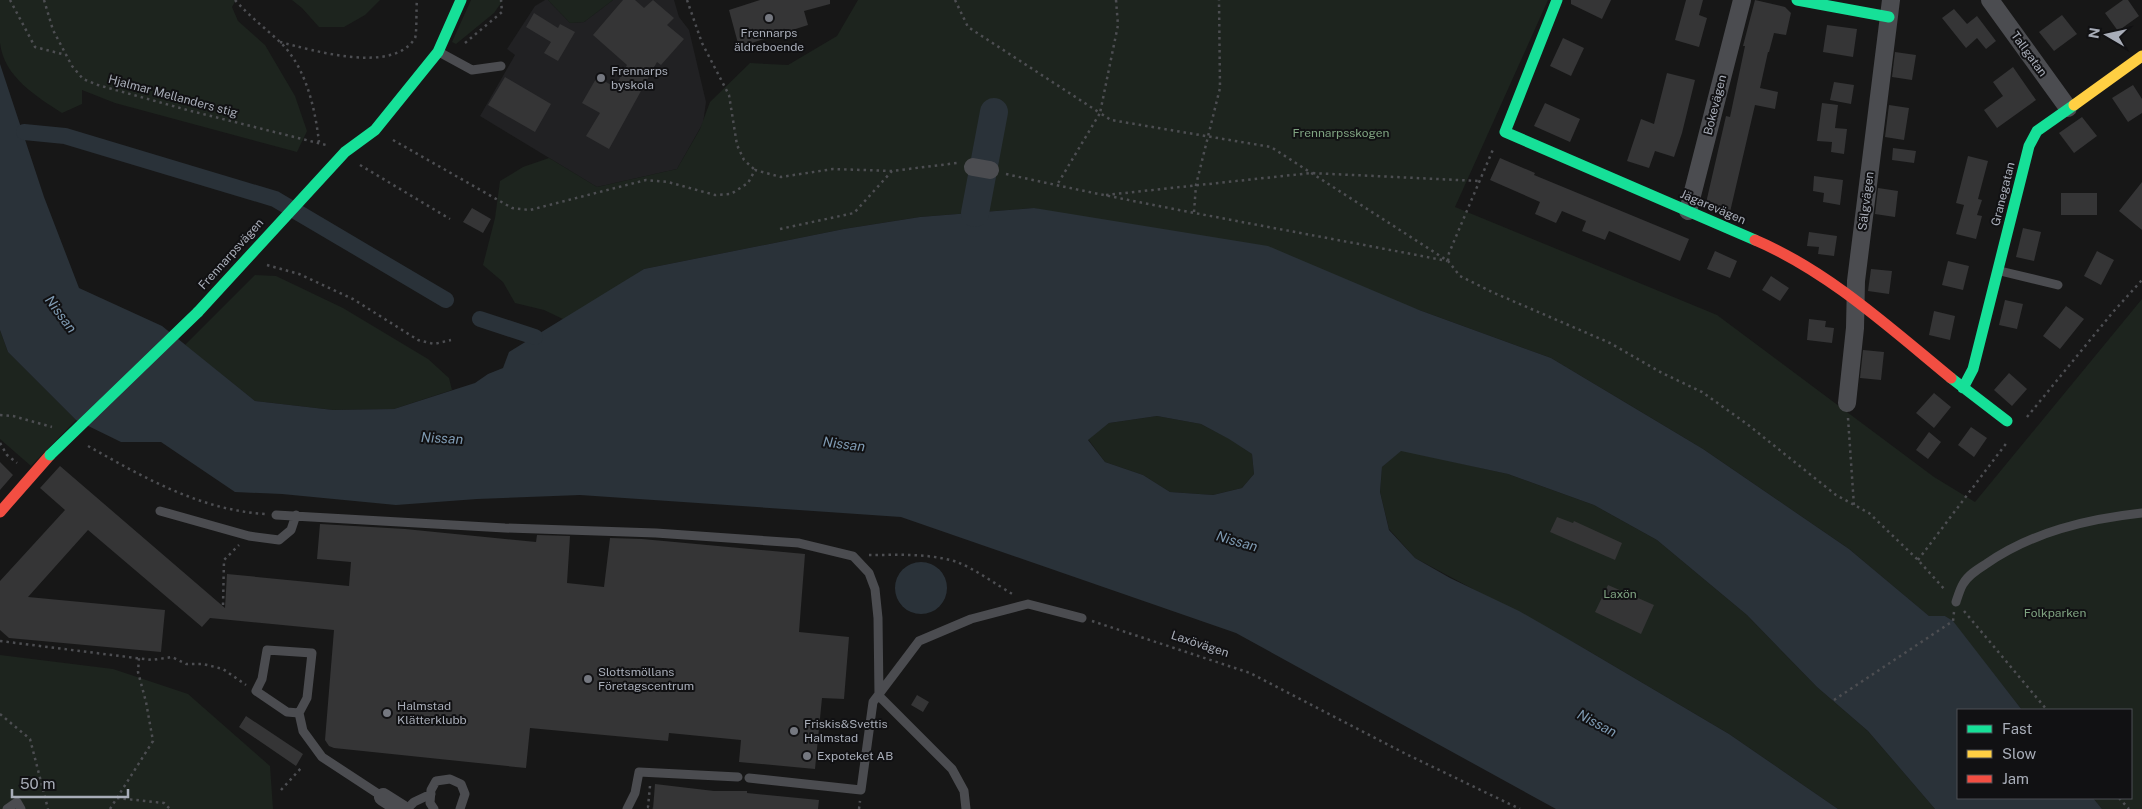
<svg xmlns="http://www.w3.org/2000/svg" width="2142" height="809" viewBox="0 0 2142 809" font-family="'Public Sans',sans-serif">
<rect width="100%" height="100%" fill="#171717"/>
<!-- built -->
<path fill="#212123" d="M545,0H548L570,23L584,22L613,0H674L679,17L689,30L706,102L703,123L677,169L597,187L480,116L515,55L507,49L535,6Z"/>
<!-- green -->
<path fill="#1d241e" d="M0,0H236L232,7L238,21L265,45L295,96L307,131L297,152L115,103L82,90V104L62,113C36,96 4,77 0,43C0,29 0,14 0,0Z
M292,0H380L365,15L344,27H319L302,8Z
M471,0H503L494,13L456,44L452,42Z
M548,0H613L584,22L570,23Z
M858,0H1548L1455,207L1717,315L1934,477L1975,502L2142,299V809H2102L2093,798H2131V710H2022L1952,621L1945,616L1930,617L1849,549L1703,449L1551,358L1419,310L1034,208L920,217L844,229L644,269L565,320L544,310L515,303L503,282L483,265L495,218L500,181L523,167L549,158L597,187L677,169L700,129L710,102L750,63L788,65L837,36Z
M255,275L276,276L343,308L428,359L449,378L452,390L394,409L333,410L255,401L185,345Z
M0,330L8,352L76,420L31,466L0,439Z
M1157,416L1201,424L1230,439L1252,454L1254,474L1242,488L1213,495L1170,492L1143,475L1105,462L1088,439L1109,423Z
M1401,450L1508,474L1594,505L1657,540L1747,615L1817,687L1868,731L1935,809H1838L1729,734L1580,646L1415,558L1389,529L1380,492L1382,467Z
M0,655L113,669L188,694L270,766L273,809H0Z"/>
<!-- water -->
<path fill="#2a3239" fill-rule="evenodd" d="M0,64L44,197L79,288L162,326L255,401L333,410L394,409L475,383L488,374L503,368L509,352L644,269L844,229L920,217L1034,208L1268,246L1419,310L1551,358L1703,449L1849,549L1929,616H1945L1953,621L2022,710H1958V798H2093L2102,809H1935L1868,731L1817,687L1747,615L1657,540L1594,505L1508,474L1401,451L1382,467L1380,492L1389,530L1415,558L1450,578L1519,611L1580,646L1729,734L1838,809H1556L1236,633L901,517L580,495L477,499L396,505L282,494L235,492L161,442H121L76,420L8,352L0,330ZM1157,416L1201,424L1229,439L1252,454L1254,474L1242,488L1213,495L1170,492L1143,475L1105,462L1088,440L1109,423Z
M895 588a26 26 0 1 1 52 0a26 26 0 1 1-52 0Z"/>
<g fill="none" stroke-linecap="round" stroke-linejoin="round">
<!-- canal -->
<path stroke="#2a3239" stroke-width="16" d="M24,132L65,136L275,199L446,300
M480,319L535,337"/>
<!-- river -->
<path stroke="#2a3239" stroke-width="28" d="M975,213L994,112"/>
</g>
<!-- building -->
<path fill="#353536" d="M623,0H635L644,8L653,0L674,18L667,25L684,39L661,65L657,62L609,149L586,136L600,113L582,103L597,77L615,87L627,65L593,35Z
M760,0H830V4L804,11L808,25L739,47L729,10Z
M1571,0H1611L1602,19L1571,4Z
M1686,0H1703L1699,15L1707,18L1699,47L1675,40Z
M1755,0L1785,7L1791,13L1786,35L1774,33L1769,52H1768L1760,88L1778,92L1775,109L1755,105L1730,212L1706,203L1726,116L1730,117L1745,46H1743Z
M2123,0H2128L2139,16L2118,31L2105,13Z
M1954,9L1967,24L1977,16L1996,41L1986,49L1977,38L1966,48L1942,18Z
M534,13L558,28L560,24L575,32L558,61L544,53L551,42L526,27Z
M2062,15L2077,34L2054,51L2039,32Z
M1827,25L1857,29L1853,57L1823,52Z
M1563,38L1584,48L1571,76L1550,66Z
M1895,52L1916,55L1912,80L1892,77Z
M2013,67L2036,100L1997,128L1984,110L2003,96L1993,82Z
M1667,73L1695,80L1682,133L1674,157L1655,151L1649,168L1627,161L1641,119L1654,124Z
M505,77L551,104L535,132L488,105Z
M1834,82L1854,85L1851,104L1830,100Z
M2133,85L2142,99V113L2128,122L2112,98Z
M1545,103L1580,119L1570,142L1534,126Z
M1822,103L1838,105L1835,128L1847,129L1844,154L1831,152L1832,142L1817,141Z
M1889,105L1909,108L1904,140L1885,137Z
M2082,117L2097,136L2074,153L2059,133Z
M1893,148L1916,151L1914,163L1892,160Z
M1968,156L1988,161L1978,199L1982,200L1977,215L1982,216L1976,239L1956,234L1964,205L1956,203Z
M1500,158L1535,173L1534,175L1689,239L1680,261L1609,231L1605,240L1582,231L1586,221L1562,211L1556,223L1535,214L1540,202L1490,180Z
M1814,176L1843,180L1840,205L1823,202L1824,193L1813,191Z
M2142,182V230L2119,211Z
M1878,188L1898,191L1895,217L1875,214Z
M2061,193H2097V215H2061Z
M472,208L491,219L483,233L463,222Z
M2023,228L2041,232L2034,261L2016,257Z
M1809,232L1837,236L1834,256L1818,254L1819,247L1807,246Z
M1715,251L1737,261L1730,278L1707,269Z
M2097,251L2114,260L2101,285L2084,276Z
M1948,261L1969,266L1963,290L1942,285Z
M1871,269L1892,271L1889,294L1868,291Z
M1771,276L1789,288L1780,301L1762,290Z
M2005,300L2023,304L2017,329L1999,325Z
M2066,306L2084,319L2060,349L2043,336Z
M1934,311L1955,316L1950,340L1929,335Z
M1809,319L1826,321L1825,327L1834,328L1832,343L1807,340Z
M1863,350L1884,352L1881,380L1860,378Z
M2009,373L2027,389L2012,406L1994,390Z
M1934,393L1951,407L1934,428L1916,413Z
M1971,427L1987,438L1974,457L1958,445Z
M1929,432L1941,442L1928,459L1916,450Z
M0,462L13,475L0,490Z
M60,466L225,608L227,574L349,586L351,562L317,559L320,524L405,529L536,542L537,535L570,536L567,583L604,587L610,538L642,539L805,554L799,632L849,637L844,699L822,698L815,769L739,762L741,740L669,733L668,741L530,728L526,768L334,748L329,746L325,740L334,630L210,618L202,627L88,530L28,597L165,610L161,652L9,638L0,630V581L65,510L40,488Z
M1557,517L1573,523L1574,521L1622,543L1615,560L1550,532Z
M1608,585L1654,605L1641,634L1595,612Z
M917,695L929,702L923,712L911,705Z
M246,716L303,754L296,766L239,727Z
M655,784L714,791H747V793L819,800L818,809H653Z"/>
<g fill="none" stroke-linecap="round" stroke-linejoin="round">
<!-- path -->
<path stroke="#4d4e52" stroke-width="2.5" stroke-dasharray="2.5 4" stroke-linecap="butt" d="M10,0L35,47L66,55
M44,0L53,30L72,66L83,79L98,85L191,111L326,145
M235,0C249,16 265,28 280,42C306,67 315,108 319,142
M687,0L702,43L729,95L737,145L744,160L755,170
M955,0L968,27L1100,113L1057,185
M1116,0L1118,25L1100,113L1111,120L1271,147L1448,261L1460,276L1492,292L1610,343L1662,373L1702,392L1747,424L1836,495L1869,513L1918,560L1946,591
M280,42C312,50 393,75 415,38C417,34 416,8 417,0
M465,43L502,12L501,0
M393,140L512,208L530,210L646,180L668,182L715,195L731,194L748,183L755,170L781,177L833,169L892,171L957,163
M360,165L450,219
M1006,174C1152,207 1300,232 1447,261
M1106,195L1311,173L1479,181
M1194,212L1196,185L1220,88L1219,0
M780,229L854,213L892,171
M1448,261L1449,253L1494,147
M267,265L299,274L353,299L418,340L434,344L451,340
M0,415L13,416L52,427
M2027,417L2113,312L2142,280
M1848,418L1854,506
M0,443L7,455L17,463
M88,446C143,477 200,510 265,514
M869,555C898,555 929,553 957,562C975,569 997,585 1014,595
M1918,560L2008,441
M223,605L224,560L239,545
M1964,611L2047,710
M1092,621L1250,673L1406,754L1520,809
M0,641L152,660L172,657L186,664H203L223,669L246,685
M1834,700L1953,621L1954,612
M0,714L30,739L48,809
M650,786L648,807L653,808
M281,790L302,767
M117,798L164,803L170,809
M2119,798L2129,809
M110,809L153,741L146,702L138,672L139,658
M859,809L860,801"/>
<!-- lane -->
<path stroke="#4b4c50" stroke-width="9" d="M439,52L472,70L501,66
M2000,271L2058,285
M160,511L249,536L279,540L291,530L296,515
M276,515L505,528L656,533L799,543L853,556L869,573L875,589L878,618L879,696L952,769L964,791L966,809
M1956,602C1958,596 1960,589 1963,584C1968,575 1978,569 1986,564C2032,532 2087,519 2142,513
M299,713L307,698L312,653L267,650L262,679L256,691L287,712L299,713L303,731L322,757L383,797
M749,778L861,790L873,702L919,641L971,619L1028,604L1082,618
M7,809L17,802L21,809
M407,809L414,802L431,794
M434,809L430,803L431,790L436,781L450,779L461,784L465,794L460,809
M627,809L635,793L639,772L738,777"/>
<!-- street -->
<path stroke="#4b4c50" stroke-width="18" d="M1990,0L2068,108
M973,167L990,170
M1688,211L1742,0
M1847,403L1855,328L1856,281L1891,0
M383,797L402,809"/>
<!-- fast -->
<path stroke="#16e098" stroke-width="11" d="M1557,0L1505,132L1755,240
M1797,0L1889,17
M198,312L345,152L375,130L438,52L461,0
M1951,378L2007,421
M1963,388L1973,369L2029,146L2037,131L2074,105"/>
<!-- slow -->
<path stroke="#ffcf43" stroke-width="11" d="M2074,105L2142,56"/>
<!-- jam -->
<path stroke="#f24e42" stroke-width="11" d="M1755,240C1828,271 1890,328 1951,378
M0,512L50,455"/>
<!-- fast-bridge -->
<path stroke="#16e098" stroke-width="11" d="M50,455L198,312"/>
</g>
<!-- markers -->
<g fill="#757880" stroke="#111113" stroke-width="2">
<circle cx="769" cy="18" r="5"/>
<circle cx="601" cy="78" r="5"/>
<circle cx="588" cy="679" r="5"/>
<circle cx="387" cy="713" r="5"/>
<circle cx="794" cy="731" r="5"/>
<circle cx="807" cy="756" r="5"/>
</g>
<g text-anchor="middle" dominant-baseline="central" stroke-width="4" stroke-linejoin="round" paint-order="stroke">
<!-- poi labels -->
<g font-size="12" fill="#a8adb8" stroke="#111113" text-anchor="start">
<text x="769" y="33" text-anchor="middle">Frennarps<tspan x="769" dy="14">äldreboende</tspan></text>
<text x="611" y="71">Frennarps<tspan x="611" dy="14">byskola</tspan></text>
<text x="598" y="672">Slottsmöllans<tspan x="598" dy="14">Företagscentrum</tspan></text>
<text x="397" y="706">Halmstad<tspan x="397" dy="14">Klätterklubb</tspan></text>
<text x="804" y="724">Friskis&amp;Svettis<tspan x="804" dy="14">Halmstad</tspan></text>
<text x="817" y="756">Expoteket AB</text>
</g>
<!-- street labels -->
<g font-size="12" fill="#a8adb8" stroke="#111113">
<text transform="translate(2029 54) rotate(54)">Tallgatan</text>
<text transform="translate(173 96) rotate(15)">Hjalmar Mellanders stig</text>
<text transform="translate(1715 105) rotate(-76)">Bokevägen</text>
<text transform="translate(2003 194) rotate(-76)">Granegatan</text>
<text transform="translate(1866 201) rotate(-83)">Sälgvägen</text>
<text transform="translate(1713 207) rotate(23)">Jägarevägen</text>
<text transform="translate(231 254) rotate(-48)">Frennarpsvägen</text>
<text transform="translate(1200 644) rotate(18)">Laxövägen</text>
</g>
<!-- park labels -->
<g font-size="12" fill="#7fa381" stroke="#111113">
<text x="1341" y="133">Frennarpsskogen</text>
<text x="1620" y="594">Laxön</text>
<text x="2055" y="613">Folkparken</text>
</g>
<!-- water labels -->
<g font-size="14" font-style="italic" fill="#7f9bb3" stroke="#111113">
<text transform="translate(61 314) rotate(53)">Nissan</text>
<text transform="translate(442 438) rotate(3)">Nissan</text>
<text transform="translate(844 444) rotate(7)">Nissan</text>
<text transform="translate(1237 541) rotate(16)">Nissan</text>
<text transform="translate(1597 723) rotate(28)">Nissan</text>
</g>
</g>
<!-- legend -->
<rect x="1957" y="709" width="175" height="90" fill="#111113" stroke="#4d4f55"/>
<rect x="1967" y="725" width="25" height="8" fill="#16e098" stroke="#4d4f55"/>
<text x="2002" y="734" font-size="15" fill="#a8adb8">Fast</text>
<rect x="1967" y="750" width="25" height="8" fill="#ffcf43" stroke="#4d4f55"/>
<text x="2002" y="759" font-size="15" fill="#a8adb8">Slow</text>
<rect x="1967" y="775" width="25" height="8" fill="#f24e42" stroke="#4d4f55"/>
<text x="2002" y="784" font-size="15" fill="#a8adb8">Jam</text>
<!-- north arrow -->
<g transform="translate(2107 35) rotate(279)" stroke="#111113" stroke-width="4" paint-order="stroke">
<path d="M0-4L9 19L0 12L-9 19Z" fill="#a8adb8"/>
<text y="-8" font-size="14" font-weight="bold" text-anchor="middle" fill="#a8adb8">N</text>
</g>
<!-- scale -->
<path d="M12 789v8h116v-8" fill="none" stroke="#a8adb8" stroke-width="2.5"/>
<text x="20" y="789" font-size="15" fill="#a8adb8" stroke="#111113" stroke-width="4" paint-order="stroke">50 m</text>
</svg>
